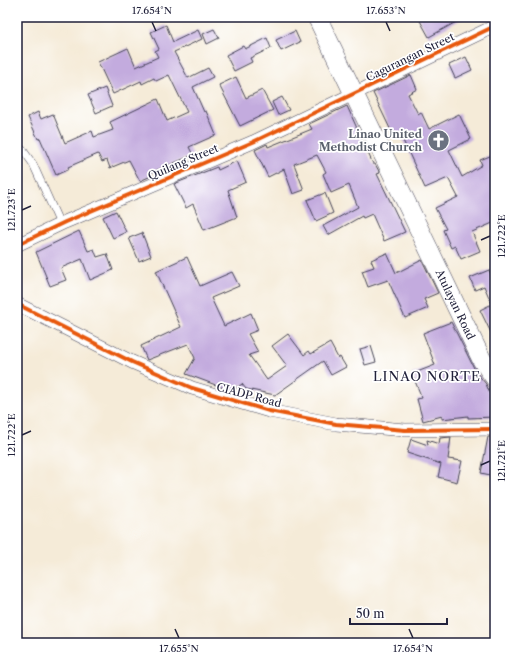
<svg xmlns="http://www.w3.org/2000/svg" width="512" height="660" viewBox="0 0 512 660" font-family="'Libre Caslon Text',serif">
<rect width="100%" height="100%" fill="#fff"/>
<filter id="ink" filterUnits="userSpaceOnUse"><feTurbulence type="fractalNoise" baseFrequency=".025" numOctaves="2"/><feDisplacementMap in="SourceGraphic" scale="8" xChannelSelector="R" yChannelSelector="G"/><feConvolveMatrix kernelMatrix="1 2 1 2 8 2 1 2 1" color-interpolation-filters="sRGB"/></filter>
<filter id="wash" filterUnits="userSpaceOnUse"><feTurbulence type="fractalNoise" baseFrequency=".012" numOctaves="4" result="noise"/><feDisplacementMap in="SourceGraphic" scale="16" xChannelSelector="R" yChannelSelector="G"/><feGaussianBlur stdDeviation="0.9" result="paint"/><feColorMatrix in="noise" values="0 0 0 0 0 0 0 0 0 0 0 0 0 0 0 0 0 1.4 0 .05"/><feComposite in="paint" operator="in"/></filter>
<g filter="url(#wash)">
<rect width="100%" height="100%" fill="#f5ebd8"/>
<g id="blocks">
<!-- building -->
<path fill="#c3abde" d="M418,17H465L429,37Z
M166,25L173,42L198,30L202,39L174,52L188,78L208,68L213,77L193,87L204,112L206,111L216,135L189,147L193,155L150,173L151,176L140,181L129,160L110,168L107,160L102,162L98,154L68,167L69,169L56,175L40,138L38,139L28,117L38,112L41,119L53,114L65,143L92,131L94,137L113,130L110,122L158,99L167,121L187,112L169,75L156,81L154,78L142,84L141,81L113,94L98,62L128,48L136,67L158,57L155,51L159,49L151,32Z
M214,29L219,38L207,44L203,34Z
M295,31L300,42L281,51L276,40Z
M267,38L271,48L250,58L252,62L234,71L226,55L243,46L245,49Z
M466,57L472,70L455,78L449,65Z
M411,75L417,89L408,94L418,114L421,112L429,129L459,114L471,139L449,150L462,177L482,165L480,160L495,154V222L472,232L480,251L461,259L455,246L451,248L443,230L446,229L435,208L458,197L448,178L425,188L400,134L394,137L373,93Z
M236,77L246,98L262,90L273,110L240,126L219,85Z
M105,88L112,106L96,113L88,95Z
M282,97L289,110L278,115L272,102Z
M347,106L373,164H375L380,173L377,174L405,232L384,241L372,214L363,218L362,216L328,235L323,226L358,207L349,185L331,193L323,174L326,172L317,155L294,164L304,190L293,194L284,169L268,177L255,150L267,144L268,147L312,129L309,124Z
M237,161L246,182L228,190L237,217L204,230L193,204L186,208L174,184L217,167L218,170Z
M325,193L333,213L316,221L307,200Z
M116,211L126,232L113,238L103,217Z
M79,231L88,251L94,249L97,257L107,254L113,270L90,280L82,259L61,268L66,280L50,286L36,252Z
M142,233L151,256L139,261L129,238Z
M387,253L396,273L422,260L438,293L424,299L428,308L405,318L388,280L368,287L362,271L374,267L371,260Z
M187,257L200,286L232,272L239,286L211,298L224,326L251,313L258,330L248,334L258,352L249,355L267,380L287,366L272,346L288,334L304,355L309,351L311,354L330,343L338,358L340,357L346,367L331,375L323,361L275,395L246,389L242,384L232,391L186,374L195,358L188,344L147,360L141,346L181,327L156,271Z
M489,270L495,284V341L480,310L492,304L484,286L475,290L470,278Z
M451,322L476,372L486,384L490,394H495V417L468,418V416L442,419V416L423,421L417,399L422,398L412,374L435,365L423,333Z
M371,346L376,362L365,365L360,349Z
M451,437L448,459L462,461L457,482L438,477L441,464L407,453L411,439L428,445L427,440L439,444L440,438Z
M488,437H495V476L481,473Z"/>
</g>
</g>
<g filter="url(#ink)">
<use href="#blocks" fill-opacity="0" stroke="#424053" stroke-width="1"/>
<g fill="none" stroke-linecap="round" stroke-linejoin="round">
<defs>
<path id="lane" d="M17,148L23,150L33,164L60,224"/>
<path id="street" d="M17,245L65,222L253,142L495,26
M17,304L132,362L192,388L269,411L336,424L405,430L495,429"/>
<g id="secondary">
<path id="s1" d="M317,17L482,360L495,378"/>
</g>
</defs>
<!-- lane casing -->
<use href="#lane" stroke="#424053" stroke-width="8"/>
<!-- street casing -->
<use href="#street" stroke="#424053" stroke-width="14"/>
<!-- secondary casing -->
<use href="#secondary" stroke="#424053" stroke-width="20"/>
<!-- lane -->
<use href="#lane" stroke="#fff" stroke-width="7"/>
<!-- street -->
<use href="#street" stroke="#fff" stroke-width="13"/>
<!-- secondary -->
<use href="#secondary" stroke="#fff" stroke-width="19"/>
<defs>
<path id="cycleway" d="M17,245L65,222L253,142L495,26
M17,304L132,362L192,388L269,411L336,424L405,430L495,429"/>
</defs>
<!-- cycleway casing -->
<use href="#cycleway" stroke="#fff" stroke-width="6"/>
<!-- cycleway -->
<use href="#cycleway" stroke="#e8590c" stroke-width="4"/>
</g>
</g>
<!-- ticks -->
<path fill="none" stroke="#22223b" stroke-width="1.5" d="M152,22L156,31M386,22L390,31M22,210L31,206M481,240L490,236M22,435L31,431M481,465L490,461M175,629L179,638M409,629L413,638"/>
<!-- icons -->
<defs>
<symbol id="church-disc" viewBox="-11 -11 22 22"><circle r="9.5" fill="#6b7280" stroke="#fff"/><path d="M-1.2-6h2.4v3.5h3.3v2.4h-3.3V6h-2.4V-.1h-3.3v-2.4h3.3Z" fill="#fff"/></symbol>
</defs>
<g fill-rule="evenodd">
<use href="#church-disc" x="426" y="128" width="25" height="25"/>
</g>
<g text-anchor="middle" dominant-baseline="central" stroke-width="3.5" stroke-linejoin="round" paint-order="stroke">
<!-- street labels -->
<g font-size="11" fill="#22223b" stroke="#fff">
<text transform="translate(410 57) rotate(-26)">Cagurangan Street</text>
<text transform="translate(183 162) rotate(-23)">Quilang Street</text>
<text stroke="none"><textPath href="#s1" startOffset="319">Atulayan Road</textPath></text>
<text transform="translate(249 395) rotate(15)">CIADP Road</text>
</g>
<!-- worship labels -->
<g font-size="11" font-weight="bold" fill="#5b616d" stroke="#fff" text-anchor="end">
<text x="422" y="134">Linao United<tspan x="422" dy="13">Methodist Church</tspan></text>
</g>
<!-- quarter labels -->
<g font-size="13" letter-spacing="1" fill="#22223b" stroke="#fff">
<text x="427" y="376">LINAO NORTE</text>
</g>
</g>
<!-- margin -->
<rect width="512" height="660" fill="none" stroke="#fff" stroke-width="44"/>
<!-- scale -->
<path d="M350 618v6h97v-6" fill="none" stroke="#22223b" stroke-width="2"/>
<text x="356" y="618" font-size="12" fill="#22223b" stroke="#ffffff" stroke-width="3" paint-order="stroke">50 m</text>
<rect x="22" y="22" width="468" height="616" fill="none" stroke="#22223b" stroke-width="1.5"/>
<g font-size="10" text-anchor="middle" fill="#22223b">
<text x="152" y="14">17.654°N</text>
<text x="386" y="14">17.653°N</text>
<text transform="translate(11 210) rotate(-90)" y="4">121.723°E</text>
<text transform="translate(501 236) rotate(-90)" y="4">121.722°E</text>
<text transform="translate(11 435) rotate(-90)" y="4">121.722°E</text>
<text transform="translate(501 461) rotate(-90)" y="4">121.721°E</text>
<text x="179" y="652">17.655°N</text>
<text x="413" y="652">17.654°N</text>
</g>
</svg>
